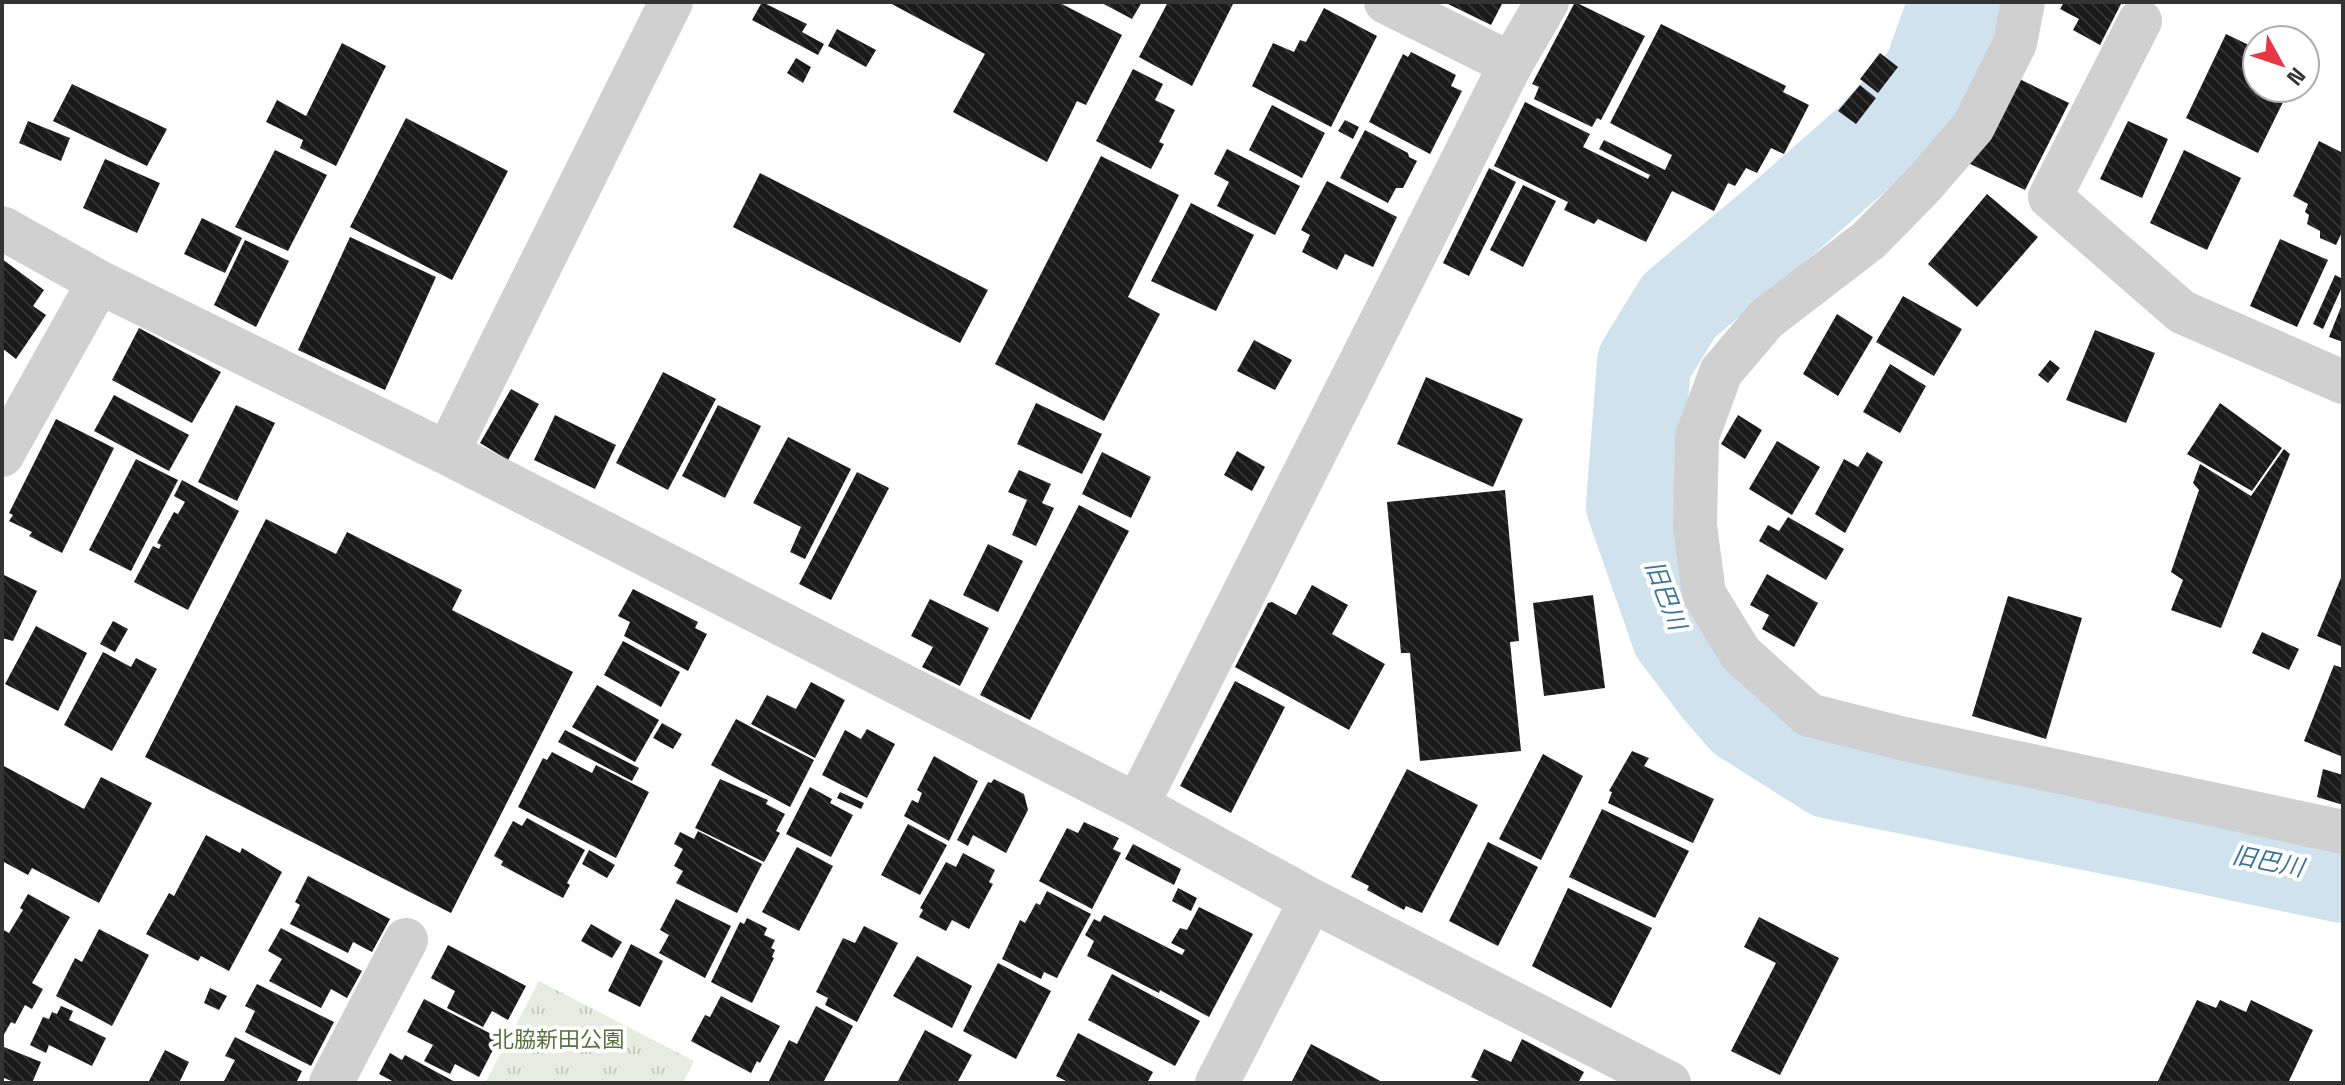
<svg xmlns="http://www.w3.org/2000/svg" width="2345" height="1085" viewBox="0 0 2345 1085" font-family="'Space Grotesk','Noto Sans JP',sans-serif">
<defs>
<pattern id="park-tufts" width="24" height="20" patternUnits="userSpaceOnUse" patternTransform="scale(2)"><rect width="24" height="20" fill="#e6ecdf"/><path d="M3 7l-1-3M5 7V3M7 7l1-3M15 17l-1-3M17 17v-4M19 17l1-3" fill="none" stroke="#c6cbc0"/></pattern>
<pattern id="building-back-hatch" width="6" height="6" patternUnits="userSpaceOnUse" patternTransform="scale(2)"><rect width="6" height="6" fill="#1a1a1a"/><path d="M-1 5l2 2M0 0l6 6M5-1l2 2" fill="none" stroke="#333"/></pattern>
</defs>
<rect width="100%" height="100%" fill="#fff"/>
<!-- park -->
<path fill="url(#park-tufts)" d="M539,981L694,1061L683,1083H485Z"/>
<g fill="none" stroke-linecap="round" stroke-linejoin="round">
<!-- river -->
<path stroke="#cfe2ee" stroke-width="94" d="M1956,2L1929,77L1875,138L1785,217L1679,306L1644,363L1633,505L1678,634L1718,687L1744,717L1831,772L2162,838L2343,876"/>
</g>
<!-- building -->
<path fill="url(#building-back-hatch)" d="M762,2L807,24L802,32L824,44L818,55L752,20Z
M888,2H1058L1122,35L1086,105L1077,101L1047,162L953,112L985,54Z
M1100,2H1142L1132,19Z
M1168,2H1234L1192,86L1139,57Z
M1444,2H1503L1491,25Z
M1575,2L1645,36L1601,120L1597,118L1592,127L1534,99L1539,87L1532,84Z
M2064,2H2122L2100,45L2073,30L2079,19L2060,9Z
M1324,8L1377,36L1331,127L1252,86L1273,43L1294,52L1300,40L1306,42Z
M1661,24L1786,86L1783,92L1809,105L1784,154L1771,148L1757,173L1746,168L1735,186L1728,183L1714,211L1672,191L1646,242L1598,219L1594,224L1564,210L1568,202L1494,166L1525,102L1590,134L1583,147L1648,179L1650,175L1599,149L1604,140L1665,170L1672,155L1610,123Z
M837,29L876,50L866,67L828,46Z
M2226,34L2257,49V88H2290L2258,153L2186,118Z
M342,43L386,66L336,166L300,148L303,140L266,122L277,100L306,116Z
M1411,52L1456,75L1451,86L1462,91L1430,154L1369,122L1403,54L1408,57Z
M1880,53L1898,67L1878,93L1860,79Z
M796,58L811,67L803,83L787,73Z
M1133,69L1163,84L1155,100L1175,110L1159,142L1164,144L1151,169L1096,141Z
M2011,75L2069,103L2025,190L1966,162Z
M72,84L167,129L147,166L53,121Z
M1860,85L1876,98L1856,124L1838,111Z
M1272,105L1325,133L1302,178L1249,150Z
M406,118L508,171L452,280L350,227Z
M1345,120L1359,127L1353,139L1338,131Z
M28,121L70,138L61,161L19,143Z
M2128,121L2168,139L2142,198L2100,179Z
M1365,130L1408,153L1409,157L1417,161L1403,188H1396L1388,203L1340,178Z
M2319,141L2343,153V230L2336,245L2320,238V231L2307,224L2309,215L2305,212L2308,204L2293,196Z
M1227,149L1300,186L1275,235L1217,206L1229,182L1214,174Z
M275,150L327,175L288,251L235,227Z
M2184,150L2241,178L2207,250L2150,223Z
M1101,156L1179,195L1128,297L1160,314L1104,421L995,364Z
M105,159L160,183L137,233L83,208Z
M1489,168L1516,182L1469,276L1443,263Z
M760,173L988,290L960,343L733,227Z
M1327,181L1397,217L1373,267L1345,254L1337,270L1302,252L1310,235L1301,230Z
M1523,185L1556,201L1523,267L1490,250Z
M1987,194L2038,237L1977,307L1928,264Z
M1191,203L1254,235L1216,311L1151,281Z
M202,218L242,238L225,273L184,254Z
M350,237L436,277L385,390L298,350Z
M2280,239L2328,260L2297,327L2250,306Z
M245,240L289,261L256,327L214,305Z
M2,259L44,290L33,306L46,315L16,359L2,348Z
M2335,275L2343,279V285L2323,329L2313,324Z
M1903,296L1962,329L1934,376L1876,342Z
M2343,302V342L2329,337Z
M1837,314L1873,337L1838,396L1803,374Z
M139,328L221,372L192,423L112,380Z
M2095,330L2155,353L2126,423L2066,400Z
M1254,340L1292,360L1275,390L1237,371Z
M2050,360L2060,368L2048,383L2038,375Z
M1890,364L1926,386L1900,433L1863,412Z
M663,372L716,399L668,490L616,463Z
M1426,377L1523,419L1493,487L1397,444Z
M511,389L539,404L508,460L480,443Z
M114,395L189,435L169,471L94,431Z
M1036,403L1102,434L1082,474L1017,444Z
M2220,403L2282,448L2252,491L2187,454Z
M236,405L275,423L237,501L198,482Z
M718,405L761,426L725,498L682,476Z
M555,415L616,445L595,489L534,460Z
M1738,415L1762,430L1745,459L1721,444Z
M56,419L114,448L62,553L29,536L32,532L9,521L13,515L9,513Z
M788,437L851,469L805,559L790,552L801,527L753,503Z
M1777,441L1820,467L1792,515L1749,489Z
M2284,449L2290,454L2221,628L2171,610L2183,580L2171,572L2199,490L2193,483L2200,464L2251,496Z
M1237,451L1265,467L1252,491L1224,475Z
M1102,452L1151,477L1131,518L1082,494Z
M1867,452L1883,462L1845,533L1815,514L1844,459L1858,467Z
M136,459L178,480L131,571L89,550Z
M1019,470L1051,484L1042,503L1054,508L1036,546L1012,535L1027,500L1008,492Z
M857,472L889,488L831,600L799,584Z
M182,480L239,511L188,610L134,582L153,546L159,549L161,545L157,543L174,512L178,514L185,502L174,496Z
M1505,490L1519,641L1510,642L1521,751L1420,761L1410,653H1401L1387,502Z
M1079,505L1129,531L1030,720L980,695Z
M1788,517L1844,549L1826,580L1759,541L1768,525L1779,531Z
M266,519L336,554L347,532L462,590L452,610L573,672L451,913L145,757Z
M988,544L1023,561L998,612L963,595Z
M2343,573V647L2317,636Z
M2,574L37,591L13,641L2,638Z
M1767,574L1818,603L1794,647L1762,629L1769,615L1750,605Z
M1312,585L1348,605L1332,634L1385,664L1349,730L1235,667L1268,603L1272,602L1296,615Z
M633,589L698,622L695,628L707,634L688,671L624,636L630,622L618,616Z
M1593,595L1605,688L1544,696L1533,603Z
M2008,596L2082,618L2046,739L1972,716Z
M930,599L989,628L960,686L922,667L933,647L911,636Z
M113,621L128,629L115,652L100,644Z
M36,626L87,653L58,711L5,684Z
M2262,632L2299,649L2289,670L2252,653Z
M623,641L680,672L661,707L604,675Z
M103,652L131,667L136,658L157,669L112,751L64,725Z
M2334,665L2343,668V757L2304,741Z
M1235,681L1285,707L1231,813L1180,786Z
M811,682L845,700L815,758L751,724L767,695L796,709Z
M597,685L659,720L635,762L572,727Z
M736,719L814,760L790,807L711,765Z
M662,723L682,734L673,749L653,738Z
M867,729L895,744L867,798L822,775L845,730L861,739Z
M565,730L639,768L632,781L558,742Z
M1632,751L1649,758L1644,766L1714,799L1693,843L1608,803L1612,792L1609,791Z
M552,752L592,773L596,765L649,792L616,858L518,807L543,758L547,760Z
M1543,754L1583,776L1541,860L1499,839Z
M934,756L978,781L949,841L904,816L912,800L918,803L922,793L917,790Z
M2,765L84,809L101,777L152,803L99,903L32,868L28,875L2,861Z
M1407,769L1478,805L1422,913L1406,906L1404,910L1367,890L1369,886L1351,877Z
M2323,769L2343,775V805L2317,797Z
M720,779L768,800L766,804L785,814L776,831L780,833L764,862L695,828Z
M994,779L1024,794L1028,810L1006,853L973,835L968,846L957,840L988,782L991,783Z
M810,787L832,799L830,803L853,815L831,857L786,834Z
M840,792L864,803L861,809L837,798Z
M1602,809L1689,851L1655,918L1569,877Z
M527,818L585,850L567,883L570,885L563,898L501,865L503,861L494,856L513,821L522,826Z
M1084,822L1119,838L1113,849L1121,853L1092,909L1039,881L1067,828L1078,833Z
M908,824L947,845L920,895L881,875Z
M698,831L762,864L737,913L676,883L683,871L674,866L683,849L674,844L680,832L694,839Z
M206,835L240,853L242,848L282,872L229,971L201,956L198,961L146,934L169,893L174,896Z
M1488,842L1538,867L1498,946L1449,921Z
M1133,844L1181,869L1174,885L1125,859Z
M797,847L833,866L799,931L762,912Z
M589,850L615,865L607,878L582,864Z
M963,853L995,870L989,882L993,884L969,929L952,920L946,931L919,917L923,910L920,908L946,862L956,867Z
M308,876L390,919L372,952L353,942L348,953L290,924L300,905L295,902Z
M1178,888L1197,898L1191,911L1172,901Z
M1568,888L1652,928L1611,1008L1532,966Z
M1047,891L1091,914L1057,978L1044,972L1041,979L1002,959L1020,920L1025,923L1036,903L1040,905Z
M28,894L70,917L32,983L43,989L32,1009L25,1005L15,1024L11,1022L2,1038V929L9,933L23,910L20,908Z
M676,899L731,926L705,978L659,953L669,935L660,930Z
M1199,907L1253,934L1209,1017L1160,990L1159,993L1087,956L1094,941L1085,935L1094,919L1100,922L1104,915L1182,955L1185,950L1171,943L1180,928L1187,930Z
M1759,917L1839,958L1780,1075L1731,1051L1776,963L1744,947Z
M747,918L767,928L764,935L775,940L771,948L775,950L772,957L774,958L752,1003L711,982L740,922L744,924Z
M591,924L622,942L612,958L581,941Z
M864,926L898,943L857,1022L825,1005L828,998L816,992L843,938L855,943Z
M281,928L362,971L347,998L331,989L321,1008L269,981L282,959L268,951Z
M99,929L149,955L112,1026L56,996L75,958L82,962Z
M631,944L663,961L640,1007L608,991Z
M448,945L526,986L508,1020L492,1011L483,1027L447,1008L455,991L431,978Z
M917,956L972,986L952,1028L893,996Z
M998,963L1051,991L1016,1059L963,1031Z
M1112,974L1200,1021L1175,1066L1088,1020Z
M257,984L334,1022L311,1066L245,1032L255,1011L245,1006Z
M210,988L227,996L219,1010L204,1003Z
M721,996L780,1026L760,1063L757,1061L751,1073L691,1041L705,1015L710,1017Z
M424,999L499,1038L479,1077L455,1064L450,1074L424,1061L433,1045L407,1032Z
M2197,1000L2216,1008L2220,1000L2246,1012L2251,1000L2313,1030L2288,1083H2157Z
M61,1006L73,1011L69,1020L106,1038L92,1066L49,1045L46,1053L30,1045L43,1017L49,1019L52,1012L57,1014Z
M816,1006L853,1026L823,1083H768L789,1040L797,1044Z
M925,1030L972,1055L957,1083H897Z
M1078,1033L1153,1072L1147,1083H1070L1056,1076Z
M235,1037L302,1071L296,1083H223L235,1060L225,1056Z
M1522,1039L1584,1072L1578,1083H1483L1471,1077L1484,1049L1511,1062Z
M1311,1044L1384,1083H1291Z
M4,1047L41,1062L32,1083H16L2,1077V1051Z
M165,1050L189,1062L179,1083H148Z
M390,1053L402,1060L405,1055L457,1083H396L379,1074Z"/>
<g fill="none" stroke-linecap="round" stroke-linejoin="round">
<!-- street -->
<path stroke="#d0d0d0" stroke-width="44" d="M1386,2L1511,64
M2023,2L2015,43L1973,127L1923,185L1869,240L1766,319L1721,372L1697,437L1695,526L1704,594L1741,654L1809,715L1900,738L2343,832
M2140,21L2050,197L2182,312L2343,382
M2,228L99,282L447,453L1137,805L1311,900L1669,1083
M447,453L671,2
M2,455L99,282
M1137,805L1511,64L1547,2
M331,1083L406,940
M1217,1083L1311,900"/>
</g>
<g text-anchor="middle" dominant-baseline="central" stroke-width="8" stroke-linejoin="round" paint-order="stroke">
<!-- park labels -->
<g font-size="22" fill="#56703f" stroke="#fff">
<text x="558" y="1039">北脇新田公園</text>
</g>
<!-- water labels -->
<g font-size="24" font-style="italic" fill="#3f7597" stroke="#fff">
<text transform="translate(1666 595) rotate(69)">旧巴川</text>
<text transform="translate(2268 861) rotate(11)">旧巴川</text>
</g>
</g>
<!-- border -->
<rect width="2345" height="1085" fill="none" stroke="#333333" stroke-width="8"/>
<!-- north arrow -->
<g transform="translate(2281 64) rotate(130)"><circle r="38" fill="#ffffff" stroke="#adadad" stroke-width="2"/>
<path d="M0-6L14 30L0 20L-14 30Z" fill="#e63946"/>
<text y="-12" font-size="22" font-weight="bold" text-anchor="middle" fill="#333333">N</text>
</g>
</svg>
